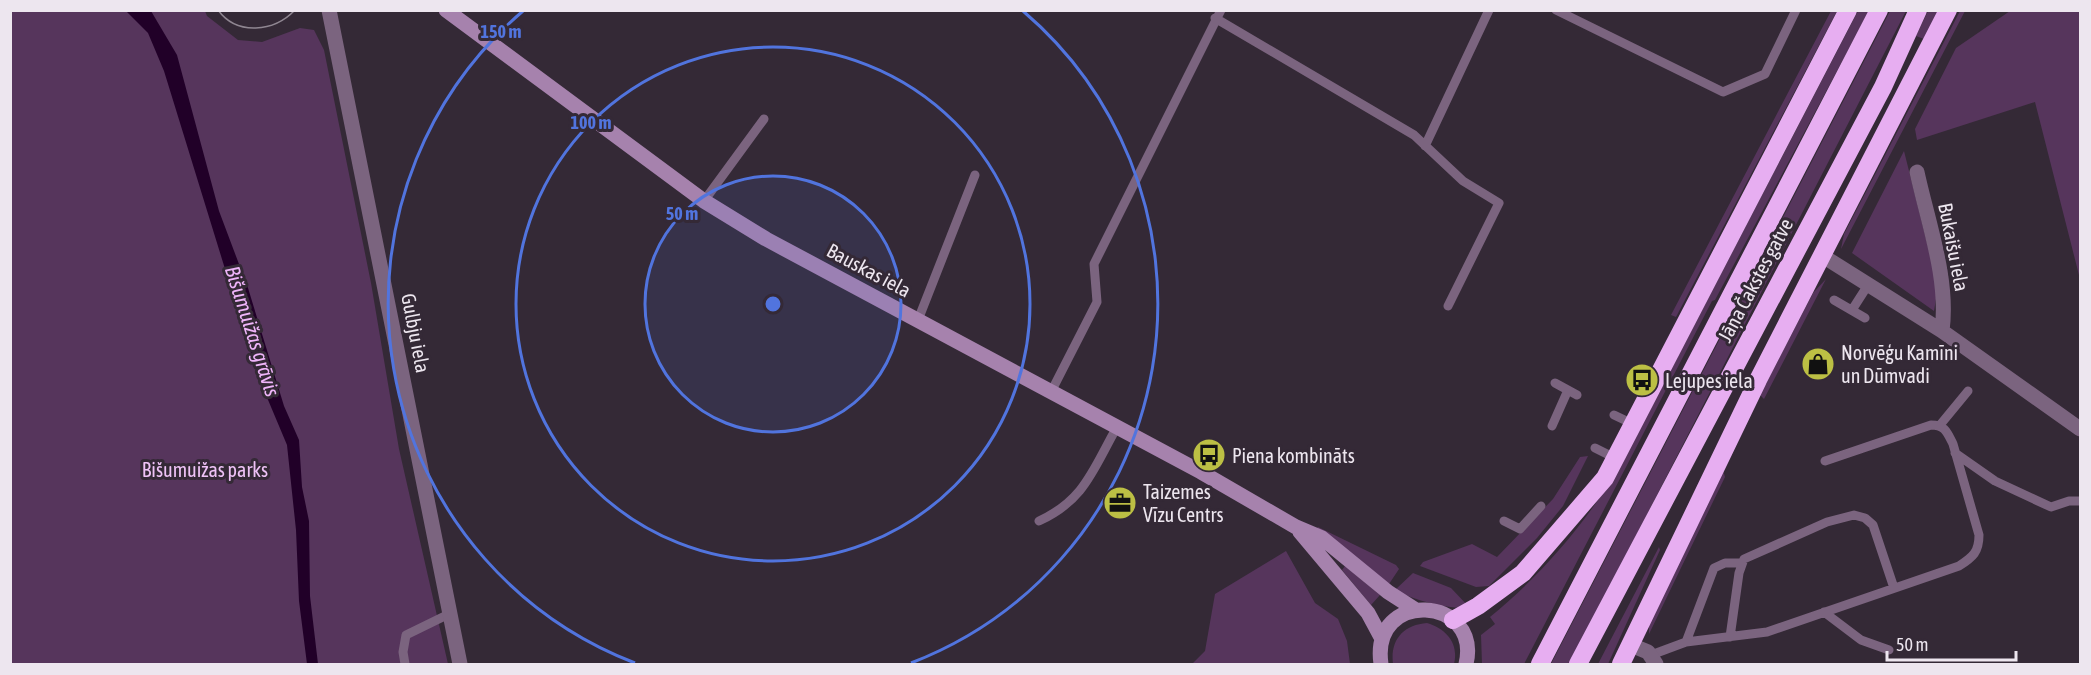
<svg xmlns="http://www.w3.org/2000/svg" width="2091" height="675" viewBox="0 0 2091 675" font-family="'Asap Condensed',sans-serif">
<rect width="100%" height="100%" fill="#342936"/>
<!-- green -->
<path fill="#56355c" d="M10,11H205L207,16L238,40L262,42L300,28L314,30L324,50L371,283L399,449L448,664H11Z
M1831,11H1837L1676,317L1671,315Z
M1858,11H1869L1715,300L1712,301L1524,664H1482L1481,635L1495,624L1490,617C1546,571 1590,518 1626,456Z
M1890,11H1906L1570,664H1551Z
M1928,11H1939L1924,39L1916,36Z
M1960,11H1965L1841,249L1844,234Z
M2010,11H2080V279L2035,102L1917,140L1915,129L1956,48Z
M1904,151L1938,287L1934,311L1852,253Z
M1826,279L1764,399L1760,395L1813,293Z
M1588,456L1563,506L1537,538L1489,586L1476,587L1420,566L1423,562L1472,544L1497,557L1553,499L1580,457Z
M1723,470L1725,477L1649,634V622Z
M1318,527L1396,565L1399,569L1389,584L1316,529Z
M1659,547L1660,550L1608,664H1598Z
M1286,551L1315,603L1338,619L1347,641L1350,664H1192L1205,651L1215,594Z
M1345,566L1380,595L1371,605L1342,570Z
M1413,573L1451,588L1469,607C1452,611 1410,599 1395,590Z
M1427,623C1447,629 1459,644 1454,664H1393C1390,640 1403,625 1427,623Z"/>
<!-- water -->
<path fill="#210028" d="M126,11H151L177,55L219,211L248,288L284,406L299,440L302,487L309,521L310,596L318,664H307L299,601L296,530L287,445L258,376L164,71L148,33Z"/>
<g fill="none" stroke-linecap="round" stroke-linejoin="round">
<!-- lane -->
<path stroke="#7b647f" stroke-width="9" d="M1556,10L1723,92L1765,74L1796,10
M1215,18L1414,135L1463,181L1499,203L1448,306
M1425,146L1489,10
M704,201L764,119
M1834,300L1865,318
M1852,310L1868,285
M918,320L975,175
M1555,383L1577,395
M1051,392L1097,302L1094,264L1221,10
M1614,415L1633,424
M1940,425L1968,391
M1552,426L1568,390
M1595,448L1615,458
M1955,453L1995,481L2051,507L2069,501H2080
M1039,521C1085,500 1093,469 1117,427
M1504,521L1520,529L1541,506
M1824,612L1861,640L1889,650
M1730,637L1739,573L1744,559L1827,522L1854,515L1865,518L1873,525L1894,588
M1686,642L1714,568L1725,563H1741
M1651,655L1686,642L1767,632L1959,566C1973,557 1979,552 1979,535L1953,444C1947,432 1945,425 1931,425L1825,461
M405,664L403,652L406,635L449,614"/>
<!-- street -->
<path stroke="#7b647f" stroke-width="15" d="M329,10L460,664
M1917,172C1928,223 1949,279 1942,331
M1821,255L1942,331L2080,429
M1631,645L1648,652L1656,664"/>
<!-- secondary -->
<path stroke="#a682ad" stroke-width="15" d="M446,10L704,201L766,239L1201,472L1296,527L1322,538L1388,592L1416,610
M1300,532L1368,613L1382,639
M1381,664C1370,588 1482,596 1466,664"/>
<!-- highway -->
<path stroke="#e7aef1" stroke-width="18" d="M1453,620L1478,606L1523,573L1605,478L1848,10
M1540,664L1879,10
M1578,664L1883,87L1918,10
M1621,664L1758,380L1948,10"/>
<!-- tram -->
<path stroke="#8f8691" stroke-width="1.5" d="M218,10C237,36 274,32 295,10"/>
</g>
<!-- distance rings -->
<circle cx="773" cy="304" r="128" fill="#5174de" fill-opacity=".12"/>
<g fill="none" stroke="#5174de" stroke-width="3">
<circle cx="773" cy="304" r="128"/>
<circle cx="773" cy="304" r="257"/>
<path d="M635 663A385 385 0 0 1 523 11M1023 11A385 385 0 0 1 911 663"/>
</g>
<!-- icons -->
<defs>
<symbol id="shop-disc" viewBox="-11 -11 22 22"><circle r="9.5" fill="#bcbf44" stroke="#342936"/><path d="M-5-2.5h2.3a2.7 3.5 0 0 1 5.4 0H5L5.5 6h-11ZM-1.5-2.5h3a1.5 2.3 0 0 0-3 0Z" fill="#111"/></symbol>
<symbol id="bus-disc" viewBox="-11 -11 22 22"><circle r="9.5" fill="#bcbf44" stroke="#342936"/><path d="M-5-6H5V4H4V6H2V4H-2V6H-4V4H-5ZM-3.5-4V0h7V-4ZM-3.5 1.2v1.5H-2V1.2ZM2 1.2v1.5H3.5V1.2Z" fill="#111"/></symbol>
<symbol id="office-disc" viewBox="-11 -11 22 22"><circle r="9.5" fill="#bcbf44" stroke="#342936"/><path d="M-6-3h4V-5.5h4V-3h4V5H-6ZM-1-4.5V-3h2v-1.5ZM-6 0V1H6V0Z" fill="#111"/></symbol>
</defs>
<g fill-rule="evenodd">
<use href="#shop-disc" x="1799" y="345" width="38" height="38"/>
<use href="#bus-disc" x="1623" y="361" width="38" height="38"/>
<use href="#bus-disc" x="1190" y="436" width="38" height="38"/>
<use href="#office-disc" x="1101" y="484" width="38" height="38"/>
</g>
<g text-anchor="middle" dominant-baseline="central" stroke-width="6" stroke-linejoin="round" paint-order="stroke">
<!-- street labels -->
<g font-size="20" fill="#ede6ef" stroke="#342936">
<text transform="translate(1954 247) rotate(79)">Bukaišu iela</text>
<text transform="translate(869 270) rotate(28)">Bauskas iela</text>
<text transform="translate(1755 280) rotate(-62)">Jāņa Čakstes gatve</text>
<text transform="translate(416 333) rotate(79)">Gulbju iela</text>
</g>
<!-- poi labels -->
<g font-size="20" fill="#ede6ef" stroke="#342936" text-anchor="start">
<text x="1841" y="352">Norvēģu Kamīni<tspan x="1841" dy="23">un Dūmvadi</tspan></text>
<text x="1665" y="380">Lejupes iela</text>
<text x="1232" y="455">Piena kombināts</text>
<text x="1143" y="491">Taizemes<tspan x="1143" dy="23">Vīzu Centrs</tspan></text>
</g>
<!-- park labels -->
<g font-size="20" fill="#eec2f6" stroke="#342936">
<text x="205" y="469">Bišumuižas parks</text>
</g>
<!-- water labels -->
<g font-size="21" font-style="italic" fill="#eeb4f9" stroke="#342936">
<text transform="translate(253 331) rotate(72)">Bišumuižas grāvis</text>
</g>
</g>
<circle cx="773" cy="304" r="9" fill="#5174de" stroke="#342936" stroke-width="3"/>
<g font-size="18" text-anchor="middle" font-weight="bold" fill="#5174de" stroke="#342936" stroke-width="6" stroke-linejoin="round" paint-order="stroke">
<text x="501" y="38">150 m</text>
<text x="591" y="129">100 m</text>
<text x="682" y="220">50 m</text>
</g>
<!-- border -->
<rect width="2091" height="675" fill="none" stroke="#ede6ef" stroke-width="24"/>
<!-- scale -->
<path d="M1887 651v9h129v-9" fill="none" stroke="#ede6ef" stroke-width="3"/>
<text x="1896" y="651" font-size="18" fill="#ede6ef" stroke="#342936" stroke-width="4.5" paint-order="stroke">50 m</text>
</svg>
